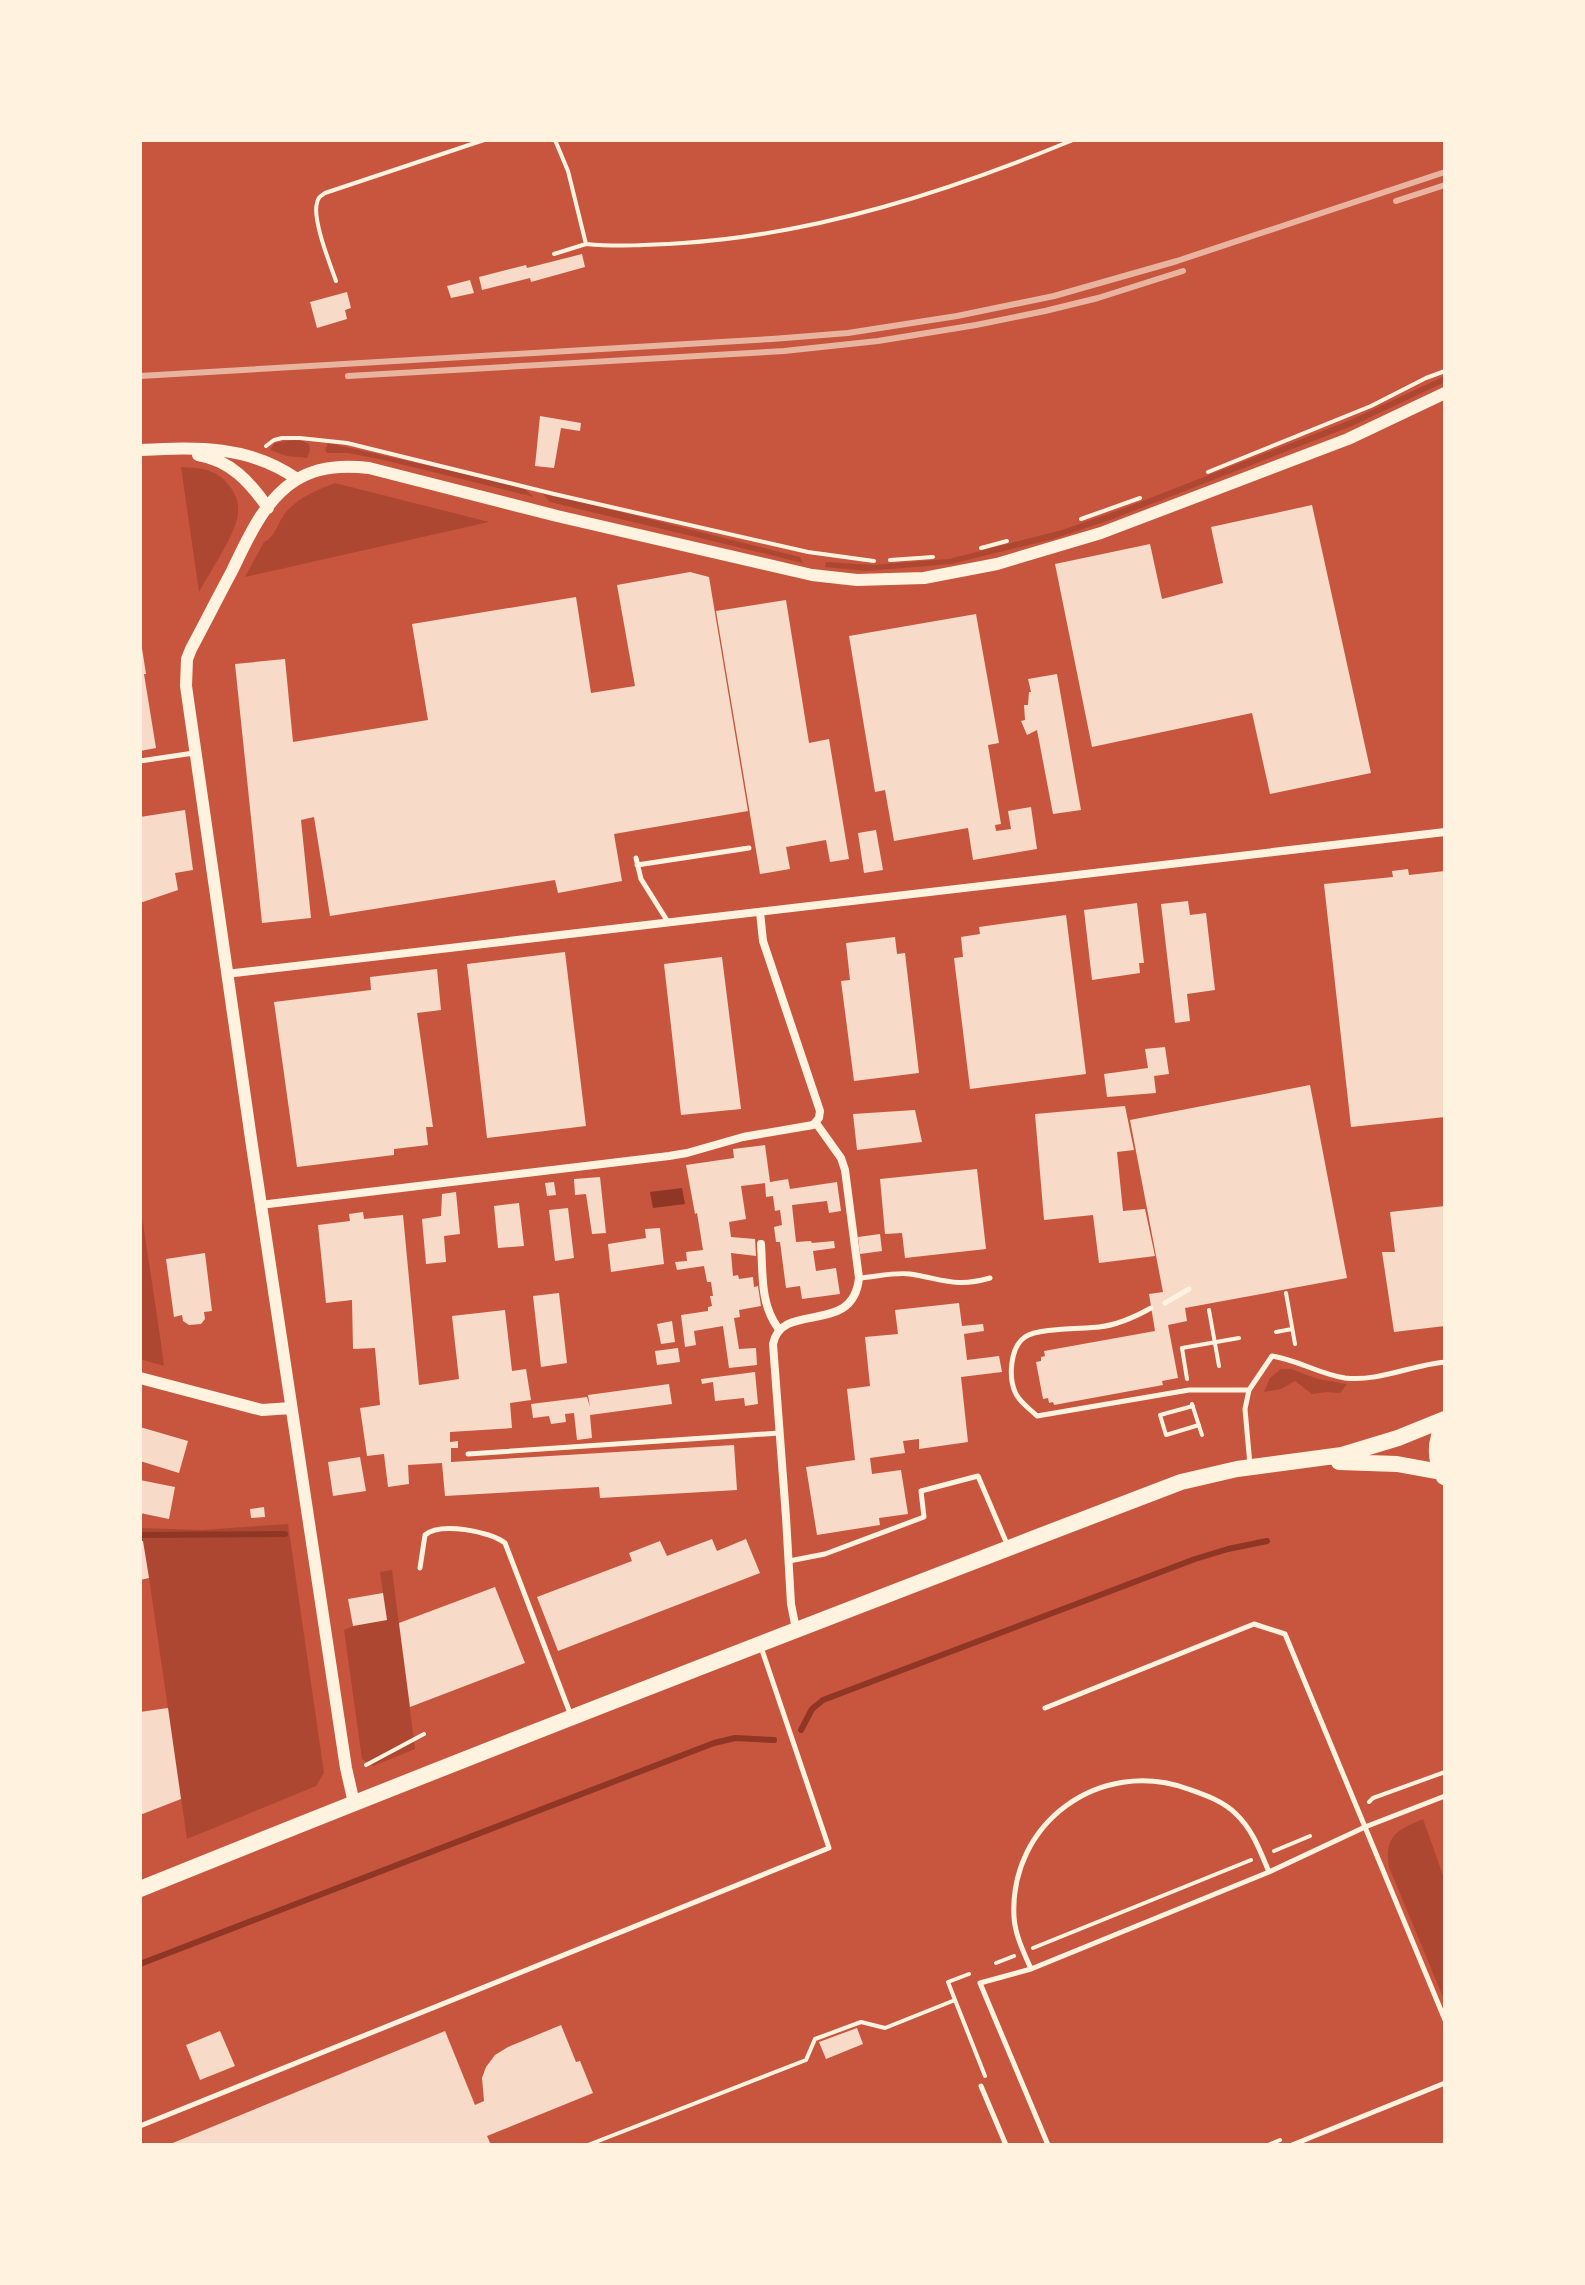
<svg xmlns="http://www.w3.org/2000/svg" width="1585" height="2285" viewBox="0 0 1585 2285" font-family="'Zilla Slab',serif">
<rect width="100%" height="100%" fill="#c8553d"/>
<!-- green -->
<path fill="#ae4732" d="M1445,376V382L1352,426L1110,520L1053,539L951,564L866,571L825,567L826,562L873,565L949,559L1062,530L1122,509L1348,421Z
M294,440L303,441L309,444L310,450L307,458L287,456L270,450L275,443Z
M328,443L522,487L534,497L384,460L348,453H327L325,450Z
M181,467C202,468 218,469 231,488C236,495 239,503 238,512C238,531 209,573 199,592Z
M335,483L489,522L245,577L264,542C275,538 278,522 286,512C299,497 317,490 335,483Z
M541,492L800,557L803,563L550,502Z
M140,1203L161,1343L164,1366L140,1359Z
M1281,1369H1291L1318,1379L1347,1384L1340,1393L1326,1392L1312,1394L1295,1381L1281,1389L1264,1392L1270,1378Z
M288,1524L324,1773L316,1786L187,1839L149,1578L143,1542L140,1541V1528L202,1530Z
M392,1570L415,1749L373,1766L362,1759L344,1630L353,1626L387,1620L380,1572Z
M1423,1819L1445,1881V2002L1389,1867C1384,1836 1397,1830 1423,1819Z"/>
<!-- water -->
<path fill="#8f3625" d="M682,1188L685,1204L653,1208L650,1192Z"/>
<g fill="none" stroke-linecap="round" stroke-linejoin="round">
<!-- stream -->
<path stroke="#8f3625" stroke-width="6" d="M140,1535L285,1534
M801,1730L812,1709L823,1700L1195,1559L1228,1549L1267,1541
M140,1964L714,1743L735,1738L774,1740"/>
</g>
<!-- building -->
<path fill="#f7dbc8" d="M582,254L585,267L531,282L530,278L482,290L479,277L526,265L527,268Z
M470,280L474,293L451,298L447,286Z
M347,292L351,308L345,310L347,319L317,328L310,302Z
M540,416L581,423L580,431L561,428L554,468L535,466Z
M1312,505L1371,773L1270,794L1252,713L1092,747L1055,564L1150,544L1162,599L1223,583L1211,527Z
M690,572L709,577L748,811L614,834L622,881L558,893L555,880L330,916L314,817L301,820L311,918L262,923L235,664L285,659L293,742L428,720L412,624L576,597L591,693L635,686L617,585Z
M786,600L809,743L829,739L849,859L830,862L826,840L786,847L790,869L760,874L716,611Z
M976,614L999,743L988,745L1001,824L995,825L996,831L1011,829L1008,811L1031,807L1037,849L973,860L968,828L894,841L885,790L875,792L849,636Z
M140,648H142L146,674H144L156,748L140,751Z
M1057,674L1081,810L1053,814L1037,730L1027,735L1021,721L1025,720L1024,705H1028L1029,692H1031L1028,679Z
M185,810L193,870L175,873L178,890L140,903V817Z
M876,830L883,870L864,873L858,833Z
M1408,869L1409,875L1445,871V1117L1351,1127L1324,884L1393,877L1392,871Z
M1188,901L1190,915L1206,913L1215,990L1187,994L1190,1021L1175,1023L1161,904Z
M1137,903L1144,963H1139L1140,973L1092,980L1084,910Z
M1066,915L1086,1074L970,1089L954,958L963,957L961,937L980,934L979,927Z
M895,937L897,954L905,953L919,1073L854,1081L841,981L850,980L846,943Z
M565,952L586,1126L487,1138L467,964Z
M722,957L741,1109L681,1115L664,964Z
M437,969L441,1010L417,1013L433,1127H426L428,1145L394,1149V1155L297,1167L274,1002L371,990L370,977Z
M1165,1047L1169,1074L1154,1076L1156,1093L1107,1097L1104,1074L1148,1068L1145,1049Z
M1310,1085L1347,1278L1185,1308L1187,1321L1168,1325L1178,1378L1162,1381L1163,1385L1054,1405L1053,1402L1049,1403L1048,1398L1043,1399L1036,1362L1041,1361V1357L1045,1356L1044,1351L1155,1331L1149,1294L1163,1292L1130,1120Z
M1125,1106L1134,1150L1117,1152L1123,1211L1145,1209L1155,1256L1099,1263L1093,1215L1044,1220L1035,1114Z
M915,1110L922,1142L857,1150L853,1114Z
M765,1145L770,1182L788,1179L790,1189L837,1182L841,1211L829,1213L827,1201L792,1205L796,1242L811,1241L812,1243L834,1241L835,1248L813,1251L816,1271L836,1268L840,1294L802,1299L800,1286L786,1288L780,1242H776L774,1227L782,1225L780,1210L775,1211L773,1196L766,1197L765,1183L741,1186L746,1219L729,1222L731,1237L755,1239L756,1256L731,1253L733,1276L738,1275L739,1279L753,1277L754,1287L758,1286L761,1306L739,1310L740,1317L734,1318L739,1349L756,1348L757,1365L729,1368L723,1326L694,1331L696,1345L685,1347L681,1315L708,1311V1307L712,1306L710,1296H713L711,1282H707L704,1266L677,1270L675,1262L687,1261L686,1252L703,1250L697,1213L695,1214L686,1165L734,1158L733,1149Z
M977,1169L986,1249L905,1258L902,1233L885,1234L880,1179Z
M600,1177L606,1233L592,1234L586,1194L575,1195L574,1179Z
M554,1182L556,1195L547,1196L545,1183Z
M456,1192L460,1234L444,1236L446,1262L426,1264L422,1219L441,1216L442,1194Z
M519,1203L524,1246L498,1248L494,1206Z
M1445,1206V1326L1394,1332L1382,1252H1395L1390,1212Z
M568,1208L574,1258L555,1261L549,1210Z
M363,1212L364,1219L403,1215L419,1385L459,1379L452,1316L505,1310L512,1371L526,1369L531,1400L510,1403L512,1428L450,1432V1442L458,1441V1448H451V1462L734,1445L737,1490L600,1498L599,1487L445,1496L442,1463L408,1465L409,1484L388,1487L384,1454L367,1456L360,1408L380,1405L375,1348L353,1349L352,1300L326,1303L318,1225L350,1221L349,1214Z
M660,1228L664,1264L611,1272L608,1244L646,1238L645,1229Z
M880,1234L882,1251L860,1254L858,1237Z
M205,1253L212,1311L204,1312L205,1319L201,1324L189,1325L183,1321L182,1315L174,1317L166,1259Z
M559,1293L567,1363L541,1367L533,1296Z
M959,1303L962,1326L983,1324L984,1331L964,1334L967,1360L999,1356L1002,1372L961,1377L968,1442L919,1449V1439L903,1441L905,1453L870,1458L872,1474L901,1470L908,1514L879,1518L880,1525L817,1535L806,1467L855,1460L847,1389L870,1386L865,1337L898,1334L895,1310Z
M672,1321L675,1342L661,1344L657,1324Z
M678,1348L680,1362L657,1365L655,1351Z
M755,1372L758,1404L745,1406L744,1398L715,1401L713,1382L702,1384L701,1379Z
M669,1384L672,1404L590,1415L592,1438L577,1440L574,1413L565,1414L566,1422L551,1424L549,1416L533,1418L531,1404L587,1397L590,1407L588,1395Z
M140,1427L188,1441L179,1473L140,1461Z
M360,1457L366,1491L333,1496L328,1462Z
M140,1480L175,1487L169,1519L140,1513Z
M264,1507L265,1517L251,1518L250,1509Z
M712,1539L717,1551L746,1539L760,1573L558,1651L537,1597L632,1561L629,1553L660,1541L667,1556Z
M140,1541H143L149,1578L140,1580Z
M495,1587L525,1663L410,1707L399,1623Z
M383,1593L387,1620L353,1626L348,1599Z
M168,1708L181,1799L140,1815V1712Z
M561,2025L576,2062L580,2061L593,2093L487,2136L491,2145H168L445,2031L475,2105L484,2101L482,2078L486,2067L495,2055L508,2047Z
M857,2028L863,2044L826,2059L819,2042Z
M220,2031L235,2066L200,2080L186,2045Z"/>
<g fill="none" stroke-linecap="round" stroke-linejoin="round">
<!-- path -->
<path stroke="#fff3e0" stroke-width="4" d="M586,244C618,247 651,245 683,243C818,234 949,191 1073,140
M554,254L586,244L568,171L555,140
M336,281C330,264 312,219 317,203C318,197 321,196 325,193L484,140
M266,446L274,440L282,438H300L347,443L554,494L808,552L874,561
M1208,472L1371,406L1426,378L1445,371
M1081,519L1140,498
M981,548L1007,541
M890,560L933,557
M1286,1293L1295,1344
M1209,1310L1219,1366
M1276,1332L1292,1329
M1187,1379L1182,1348L1239,1338
M1192,1404L1202,1435
M1193,1406L1160,1415L1166,1435L1199,1425
M366,1765L424,1734
M1369,1802L1373,1798L1445,1772
M1274,1851L1310,1836
M1033,1948L1251,1860
M996,1963L1014,1956
M955,2000L948,1982L969,1974
M588,2145L806,2060L815,2039L861,2022L885,2028L955,2000L985,2076
M1268,2145L1280,2140"/>
<!-- service -->
<path stroke="#fff3e0" stroke-width="5" d="M140,761L194,753
M636,858L641,879L668,922
M637,865L749,848
M860,1278C875,1277 894,1272 910,1274C943,1279 955,1288 990,1278
M1165,1303L1189,1289
M1151,1308C1135,1317 1117,1325 1099,1327C1082,1329 1037,1328 1025,1337C1010,1347 1008,1378 1016,1394C1020,1402 1031,1410 1037,1416L1189,1390H1249
M468,1454L779,1433
M1250,1465L1245,1409L1249,1390L1272,1356C1298,1360 1319,1374 1345,1378C1378,1382 1412,1365 1445,1362
M789,1561L825,1554L924,1517L921,1491L978,1476L1007,1544
M420,1568L425,1535C440,1522 490,1531 505,1543L570,1713
M1045,1708L1254,1624L1285,1634L1445,2020
M1031,1969C1024,1953 1015,1935 1014,1917C1009,1823 1100,1757 1188,1789C1205,1795 1223,1801 1236,1814C1253,1830 1260,1851 1269,1872
M981,2086L1006,2145
M140,2126L829,1848L761,1647
M1048,2145L980,1983L1031,1969L1269,1872L1365,1827L1445,1796
M1292,2145L1445,2083"/>
<!-- minor -->
<path stroke="#fff3e0" stroke-width="8" d="M226,974L1445,832
M260,1205L669,1156L687,1153L743,1137L813,1125L819,1118L820,1111L763,941L760,912
M761,1244C763,1273 760,1304 778,1328
M796,1629L791,1604L786,1517L773,1344C782,1300 853,1337 859,1278L845,1170L841,1158L816,1123"/>
<!-- tertiary -->
<path stroke="#fff3e0" stroke-width="12" d="M140,450C197,447 249,445 297,479
M198,455C230,460 250,482 268,508
M140,1378L262,1410L291,1408
M354,1803L346,1768C291,1408 236,1047 186,686L187,659L191,649C205,623 218,597 232,571C248,538 264,500 296,480C318,466 345,465 369,468L557,516L812,575L857,580L924,578L997,564L1101,533L1348,439L1445,393"/>
<!-- primary -->
<path stroke="#fff3e0" stroke-width="16" d="M1339,1462L1397,1464L1441,1472
M1444,1477C1434,1459 1435,1440 1445,1422
M140,1889C486,1749 833,1615 1181,1482L1237,1469L1342,1455L1398,1438L1445,1419"/>
<!-- rail -->
<path stroke="#e9b49f" stroke-width="6" d="M1396,201L1445,185
M140,376L772,339L848,333L957,316L1054,296L1177,261L1445,172
M348,376L784,351L878,341L976,325L1045,311L1098,298L1183,271"/>
</g>
<!-- border -->
<rect width="1585" height="2285" fill="none" stroke="#fff3e0" stroke-width="284"/>
</svg>
